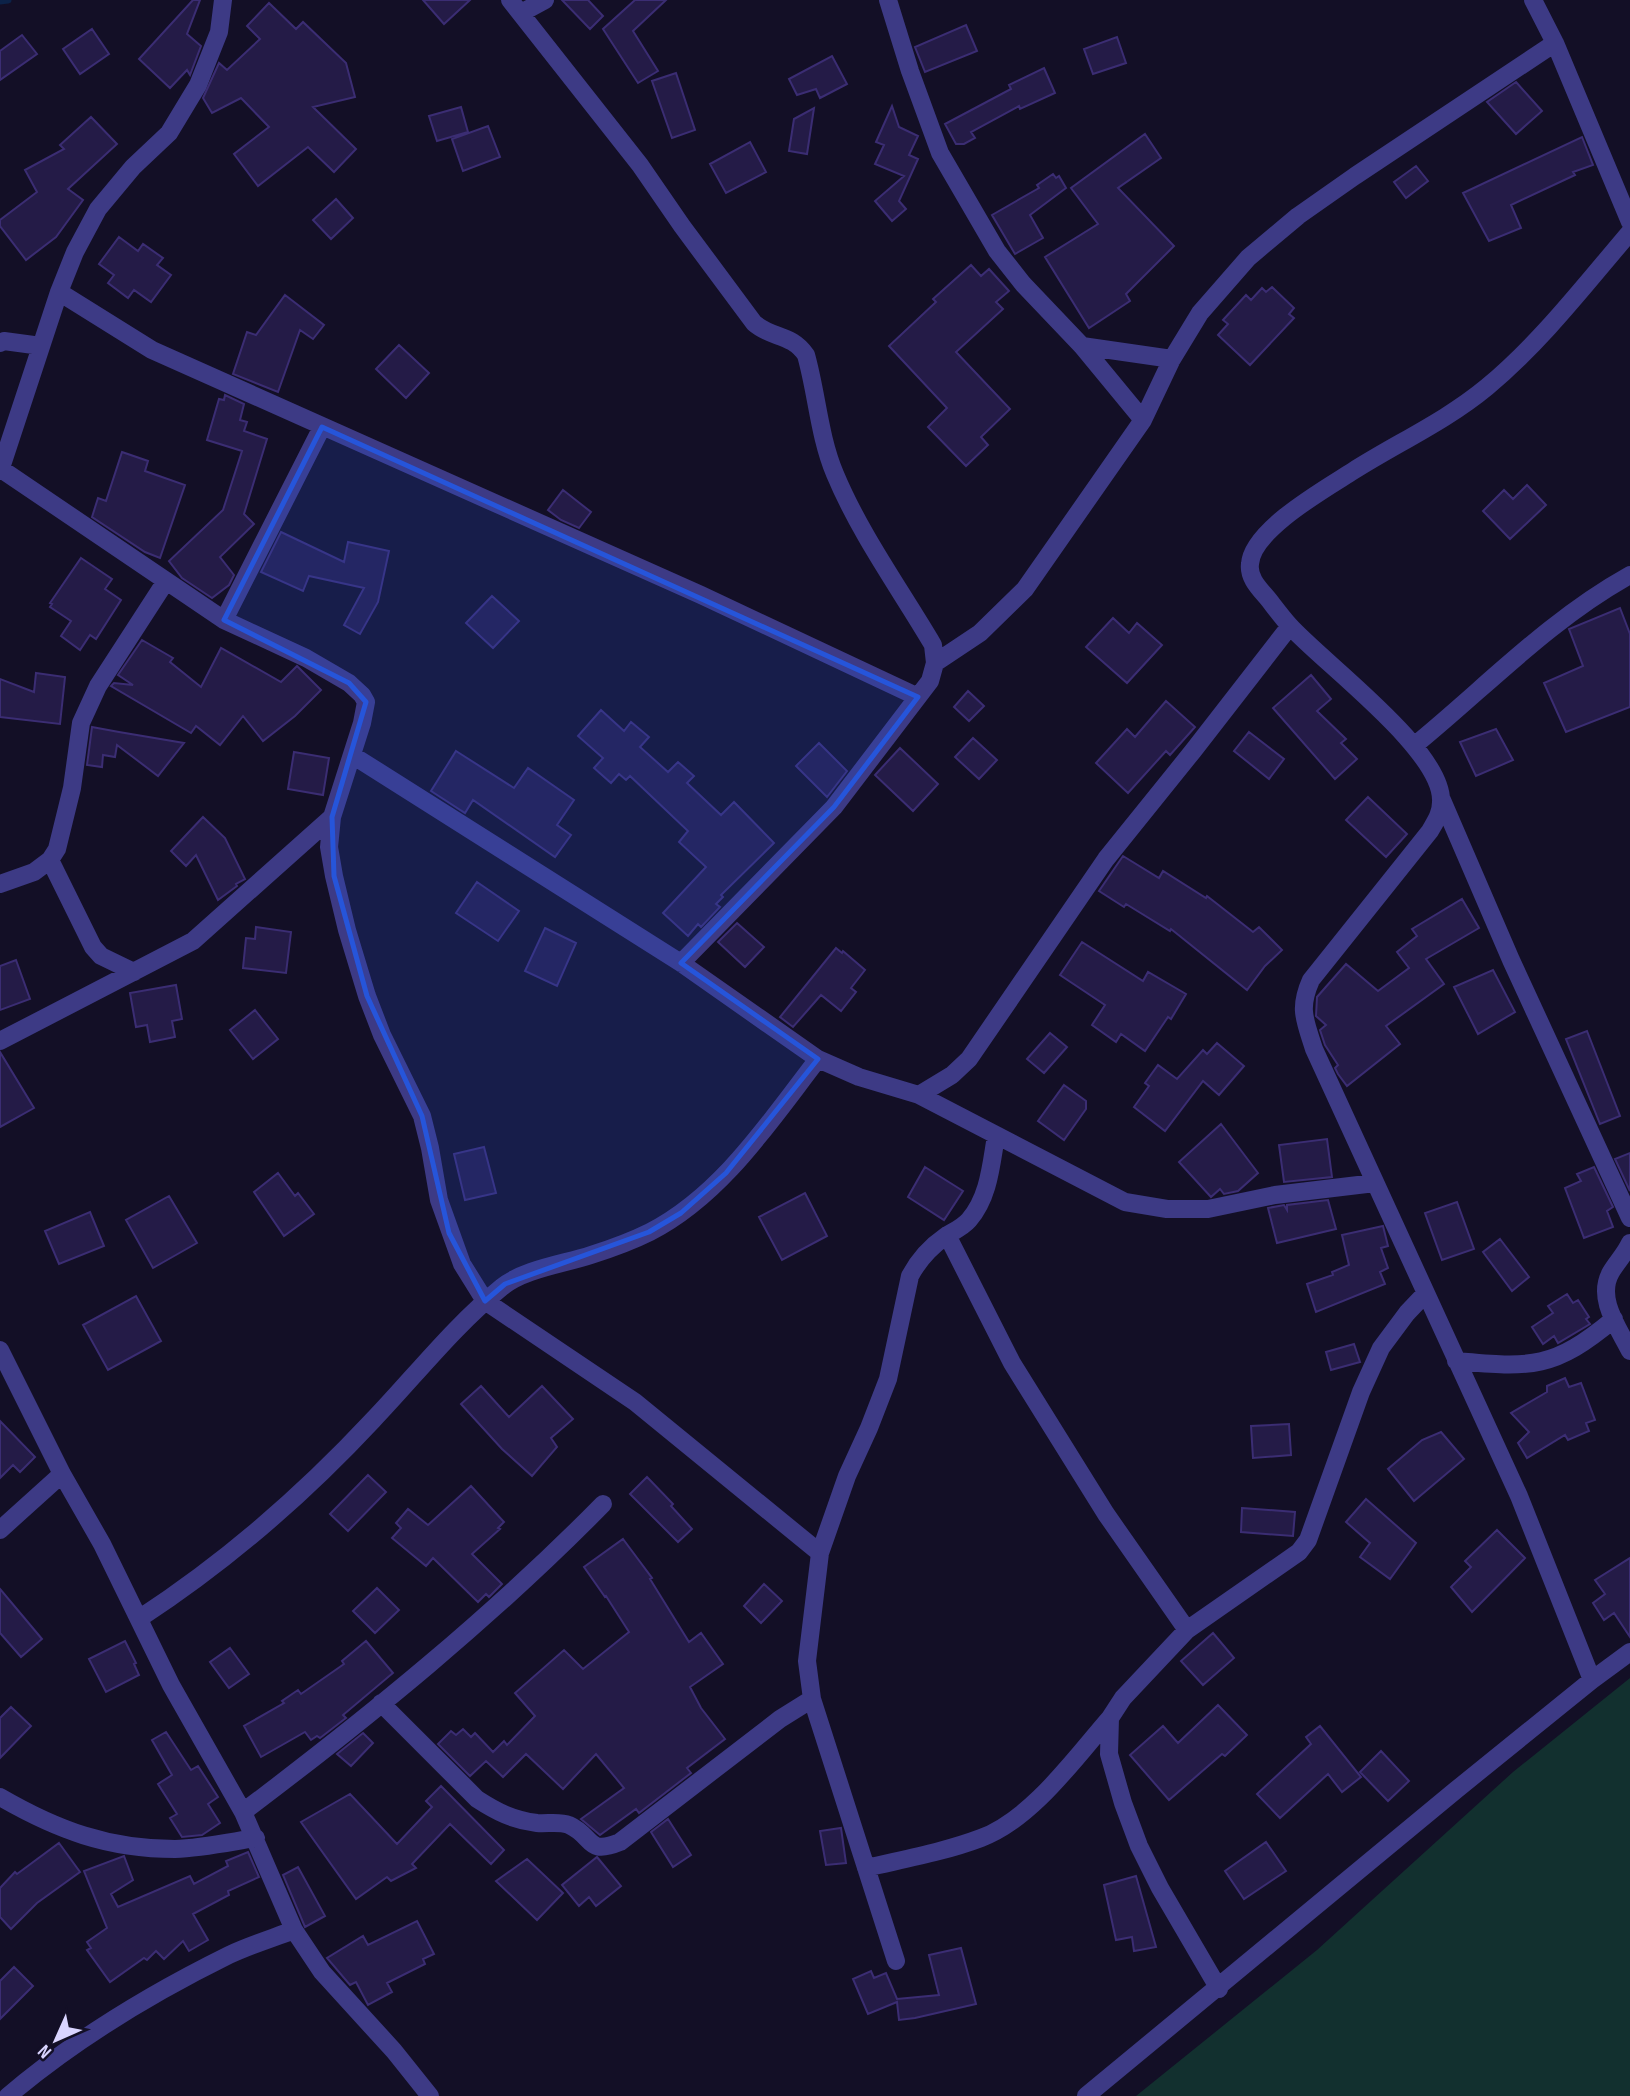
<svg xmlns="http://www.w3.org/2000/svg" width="1630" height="2096" viewBox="0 0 1630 2096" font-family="'Sofia Sans Condensed',sans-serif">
<rect width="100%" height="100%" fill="#130f26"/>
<!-- green -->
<path fill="#12302f" d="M1630,1678V2096H1136L1317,1950L1513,1772Z"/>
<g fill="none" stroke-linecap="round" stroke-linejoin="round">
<!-- stream -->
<path stroke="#0c2248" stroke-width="7" d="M0,1L8,0"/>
</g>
<!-- building -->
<path fill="#241b47" stroke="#3b2d73" stroke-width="2" d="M193,0H200L187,34L201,46L190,75L187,70L170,88L139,59Z
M423,0H470L444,24Z
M562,0H588L603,16L590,29Z
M635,0H666L633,31L658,71L638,83L603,29Z
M269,3L296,29L303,22L346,63L355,97L313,107L356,149L334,172L308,147L258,186L234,154L269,127L241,98L212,113L203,98L219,63L227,70L260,39L247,26Z
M966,25L977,51L925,72L915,47Z
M92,29L109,54L80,74L63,49Z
M22,35L37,54L0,80V51Z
M1117,37L1126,63L1093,74L1084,49Z
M832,56L847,84L820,98L816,89L797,95L789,79Z
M1044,68L1055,93L1020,109L1019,106L971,132L975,138L964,144H956L945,124L1011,89L1009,85Z
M676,73L695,130L672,138L652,81Z
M1516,82L1542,111L1516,134L1487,102Z
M892,106L899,127L918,136L909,155L918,159L899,201L906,209L892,221L875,201L904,176L875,164L884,145L876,142Z
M461,107L468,132L437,141L429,116Z
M814,108L807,154L789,151L794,119Z
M91,117L117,144L68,189L83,200L56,237L26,260L0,226V220L37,192L25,170L64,149L60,145Z
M488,126L500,157L463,171L452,139Z
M1145,134L1161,158L1118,188L1174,246L1126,294L1130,301L1089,328L1045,257L1098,224L1071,188Z
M1582,137L1593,165L1573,172L1575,175L1511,205L1521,228L1489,241L1463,193Z
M750,142L766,172L726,193L710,164Z
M1416,166L1428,181L1406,198L1394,182Z
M1053,174L1056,178L1059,176L1066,188L1030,215L1043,238L1015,254L992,215L1039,188L1037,185Z
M336,199L353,218L331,239L313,220Z
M119,237L138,251L143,244L163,258L157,265L171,275L151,302L134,290L128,298L108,283L114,275L99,264Z
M971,265L981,276L989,269L1009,291L996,302L1003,309L956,352L1010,409L981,437L988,445L966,466L928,427L947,408L889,346L936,302L933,299Z
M1272,287L1294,308L1289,314L1294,318L1250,365L1218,335L1228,324L1223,320L1246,295L1251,300L1262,288L1266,292Z
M285,295L324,325L313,339L300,330L278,392L233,374L247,332L256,335Z
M399,345L429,373L406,398L376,369Z
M225,395L244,404L240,420L247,422L244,431L267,439L244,514L254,524L220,557L234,575L229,585L212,598L182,578L169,561L223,510L242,451L207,440L219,399L224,400Z
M122,452L148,461L145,471L185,485L160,558L145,552L92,517L98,498L106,501Z
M1527,485L1546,505L1510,539L1483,511L1504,490L1513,499Z
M563,490L591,512L579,528L561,520L548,510Z
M281,532L344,562L348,542L389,551L378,602L360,634L344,625L364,588L309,576L303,591L261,572Z
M81,558L112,579L105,589L121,600L96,639L90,635L80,650L61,636L71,621L50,607L52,604L50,603Z
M492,596L519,621L493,648L466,623Z
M1620,608L1630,634V707L1566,732L1544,683L1583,666L1569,629Z
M1113,618L1129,633L1137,623L1162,645L1127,683L1086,647Z
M142,640L173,658L170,662L201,687L221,648L281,682L297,666L321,690L295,716L263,741L243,716L220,745L196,726L191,733L111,686L114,683L133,685L118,675Z
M36,673L65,677L60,724L0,717V679L34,692Z
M1311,675L1331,699L1317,711L1346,739L1341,743L1357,759L1335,779L1273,708Z
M968,691L984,706L969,721L954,707Z
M1166,701L1195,727L1170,755L1166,751L1128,793L1096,763L1127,729L1135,737Z
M601,710L624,731L631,722L649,737L640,747L668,772L678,762L694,776L687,783L721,815L734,802L774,843L721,895L723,897L716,904L720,907L701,927L698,924L688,936L663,913L706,867L679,842L688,831L630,776L626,780L619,774L611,783L594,768L603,758L578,736Z
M92,727L119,732L184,743L158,776L117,745L115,757L103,755L102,767L87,765Z
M1496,729L1513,760L1476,776L1460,742Z
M1249,732L1284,759L1269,779L1234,751Z
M973,738L997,760L979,779L955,757Z
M819,743L847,771L827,797L796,766Z
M900,748L938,784L913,811L875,775Z
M456,751L514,788L528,768L574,800L557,825L571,835L555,857L473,800L465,813L431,791Z
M294,752L329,758L323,795L288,789Z
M1368,797L1407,834L1386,857L1346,820Z
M203,817L225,838L245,879L236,884L237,886L218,900L196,855L186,866L171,851Z
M1123,856L1159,878L1163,871L1206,898L1207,896L1253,932L1259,927L1282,950L1265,966L1247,990L1171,929L1170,931L1126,904L1124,907L1099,891Z
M477,882L519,911L498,941L456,913Z
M1462,899L1479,928L1426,959L1444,984L1386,1026L1400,1044L1347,1086L1338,1074L1335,1068L1338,1065L1325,1045L1320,1030L1326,1025L1316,1016L1317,997L1346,964L1378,991L1409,968L1397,952L1417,936L1412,929Z
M737,923L764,947L745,967L718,942Z
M256,927L291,932L286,973L243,968L246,938L255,939Z
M545,928L576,943L557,986L525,971Z
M1082,942L1143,981L1148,972L1186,994L1171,1019L1168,1017L1145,1051L1121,1034L1116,1042L1092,1025L1105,1005L1060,975Z
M836,948L842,953L843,951L865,970L851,988L856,992L841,1011L821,995L793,1027L780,1017Z
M16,960L30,999L0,1010V966Z
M1493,970L1515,1012L1478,1034L1454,987Z
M176,985L182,1019L172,1021L175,1037L150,1042L147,1025L136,1027L130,993Z
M255,1010L278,1039L253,1059L230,1030Z
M1587,1031L1620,1116L1600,1124L1566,1039Z
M1050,1033L1067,1047L1044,1073L1027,1059Z
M1217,1043L1244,1066L1219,1095L1203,1081L1165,1131L1134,1107L1149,1086L1145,1083L1158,1065L1177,1079L1203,1050L1207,1054Z
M0,1052L34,1108L0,1127Z
M1064,1085L1086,1101V1109L1064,1140L1038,1121Z
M1221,1124L1258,1173L1238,1191L1224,1194L1220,1189L1211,1197L1179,1162Z
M1327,1139L1332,1177L1284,1182L1279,1145Z
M484,1147L496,1193L465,1200L454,1154Z
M1630,1153V1191L1615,1159Z
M925,1167L963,1191L944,1220L908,1197Z
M1594,1167L1613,1207L1607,1211L1613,1227L1584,1238L1565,1188L1581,1181L1577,1174Z
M278,1173L295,1196L298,1193L314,1214L284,1236L254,1192Z
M805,1193L827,1236L782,1260L759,1217Z
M169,1196L197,1243L153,1268L126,1220Z
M1328,1200L1336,1229L1277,1243L1268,1208L1284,1205L1287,1210V1205Z
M1457,1202L1474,1249L1442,1260L1425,1213Z
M90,1212L104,1246L59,1264L45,1231Z
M1383,1226L1388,1246L1381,1248L1388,1268L1380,1272L1385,1284L1316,1312L1307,1284L1333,1275L1332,1272L1349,1265L1342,1235Z
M1500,1239L1529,1277L1512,1291L1483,1252Z
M1567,1294L1573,1303L1578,1300L1589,1317L1586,1319L1590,1324L1558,1343L1554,1336L1543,1344L1532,1327L1553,1313L1548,1306Z
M136,1296L161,1341L108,1370L83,1325Z
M1354,1344L1360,1362L1331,1370L1326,1352Z
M1565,1378L1569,1387L1581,1383L1595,1420L1586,1423L1589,1431L1568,1440L1565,1435L1527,1458L1518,1443L1529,1432L1511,1413L1547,1392V1386Z
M481,1386L509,1417L542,1386L573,1419L551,1438L557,1447L532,1476L502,1449L461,1404Z
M0,1421L35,1457L20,1472L13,1465L0,1478Z
M1289,1424L1291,1455L1253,1458L1251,1426Z
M1441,1432L1464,1459L1414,1501L1388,1469L1422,1440Z
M368,1475L386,1492L348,1531L330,1514Z
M647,1477L673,1504L671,1506L692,1529L678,1542L630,1494Z
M471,1486L504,1522L498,1528L500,1529L472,1554L502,1584L489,1597L486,1594L478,1602L433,1558L426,1566L392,1538L401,1528L396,1523L408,1509L428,1525Z
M1366,1499L1416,1543L1390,1579L1360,1557L1370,1543L1346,1522Z
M1242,1508L1295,1512L1293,1536L1241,1532Z
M1497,1530L1525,1558L1472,1612L1451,1587L1471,1567L1465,1561Z
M623,1539L652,1578L650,1579L689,1642L701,1633L723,1664L690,1687L701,1708L725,1739L687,1768L691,1773L639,1813L636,1809L600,1835L581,1819L624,1788L596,1754L563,1789L526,1754L503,1777L486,1761L470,1776L438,1744L451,1731L456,1735L463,1729L471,1737L475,1733L493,1752L504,1741L507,1745L535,1716L515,1693L564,1650L583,1669L629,1632L606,1596L605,1597L584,1567Z
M1630,1558V1637L1614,1613L1604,1620L1593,1603L1605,1594L1595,1580Z
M764,1584L782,1601L761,1623L744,1606Z
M377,1588L399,1610L375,1633L353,1611Z
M0,1589L42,1639L21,1657L0,1633Z
M1213,1633L1234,1658L1203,1685L1181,1661Z
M125,1641L136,1663L134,1664L139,1675L106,1692L89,1659Z
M366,1641L393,1673L343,1715L346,1718L320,1738L317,1736L311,1740L305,1732L261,1757L244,1726L284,1703L282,1701L298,1690L301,1694L344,1664L342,1661Z
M230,1648L249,1674L229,1688L210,1662Z
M1218,1705L1247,1735L1225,1756L1222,1754L1169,1800L1130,1755L1163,1726L1178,1743Z
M11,1707L31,1726L0,1758V1718Z
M1320,1726L1361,1777L1342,1792L1328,1774L1280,1818L1257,1794L1311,1744L1306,1737Z
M166,1732L191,1770L198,1766L218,1797L208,1804L220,1823L202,1835L182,1837L170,1818L177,1814L158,1784L172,1775L152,1740Z
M363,1733L373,1743L351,1766L337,1754Z
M1381,1751L1409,1781L1388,1801L1360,1772Z
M441,1786L504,1850L491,1864L450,1824L412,1864L416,1868L391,1881L387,1877L356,1899L301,1822L350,1794L397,1844L432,1807L426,1801Z
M668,1819L691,1855L673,1867L651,1832Z
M841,1828L846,1863L826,1865L820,1831Z
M1266,1842L1286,1871L1244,1899L1225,1871Z
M59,1843L80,1872L37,1903L11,1929L0,1917V1888L15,1872L17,1874Z
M248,1852L259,1877L228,1891L229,1895L193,1914L208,1940L189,1951L183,1941L164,1959L156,1951L147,1960L144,1958L110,1982L87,1950L91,1948L87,1942L107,1928L84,1871L124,1856L133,1880L111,1894L118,1907L190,1876L194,1884L228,1866L226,1861Z
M597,1857L621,1886L596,1906L589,1897L579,1906L562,1885Z
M527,1859L563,1893L537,1920L496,1881Z
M298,1867L325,1916L305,1927L283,1875Z
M1136,1876L1156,1947L1134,1951L1132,1937L1116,1940L1104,1885Z
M417,1921L434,1954L423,1959L425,1964L387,1983L392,1992L368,2005L356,1982L350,1985L327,1958L363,1936L368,1945Z
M961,1948L976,2004L915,2018L899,2020L897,2002L868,2014L853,1979L871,1971L874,1978L886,1973L897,1999L939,1995L929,1955Z
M14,1967L33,1986L0,2019V1981Z"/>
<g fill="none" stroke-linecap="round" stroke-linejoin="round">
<!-- minor -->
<path stroke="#3d3a85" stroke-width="18" d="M510,0L640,165L682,226L754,323C772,339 791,333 806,355C817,394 819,436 835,474C860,534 900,589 933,645L935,663L930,681L834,807L681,963
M888,0L910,71L940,153L997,251L1023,284L1082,346L1143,420
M1533,0L1555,43L1630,222
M521,13L545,0
M59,292L152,350L701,595L918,697
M0,343L4,341L41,346
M1082,346L1172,359
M1,469L224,620L306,658L349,683L362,695L366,702L362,723L332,817L329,847L334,876L347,930L367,996L382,1035L422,1116L430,1148L439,1200L462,1264L485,1301L635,1402L820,1553
M0,471L59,292L75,252L98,209L133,167L169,133L198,85L219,32L223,0
M224,620L322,427
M935,663L980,633L1025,589L1143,420L1172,359L1200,313L1248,258L1298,216L1355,176L1555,43
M1415,745C1486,687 1549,620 1630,575
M352,755L681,963L818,1059L859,1077L919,1095L1125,1202L1167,1209H1208L1275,1195L1375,1183
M1442,800L1511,960L1630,1218
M50,860L93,947L101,956L134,972
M0,884L34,872L50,860L57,849L72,788L81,723L98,686L166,581
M0,1041L193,941L332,817
M919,1095L952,1075L969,1059L1106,859L1193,751L1290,626
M947,1235L1012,1363L1106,1514L1187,1630
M1630,1243C1625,1254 1617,1262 1611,1272C1596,1298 1618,1327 1630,1351
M0,1350L62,1474L102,1544L171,1685L243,1812L294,1930L322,1972L394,2051L430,2096
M1456,1361C1532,1368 1554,1369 1614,1319
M0,1530L62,1474
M140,1618C226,1562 303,1495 373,1420C416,1375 453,1327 502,1287C524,1269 564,1264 591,1255C610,1249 632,1241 650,1232C722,1195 770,1121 818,1059
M1592,1680L1519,1496L1314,1049C1305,1020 1298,1009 1311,980L1430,831C1435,822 1441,814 1441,802C1444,751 1323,663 1289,625C1282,617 1276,609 1269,600C1261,590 1248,579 1250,564C1252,530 1325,489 1353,471C1397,443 1446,421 1487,387C1541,342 1584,286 1630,232
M381,1703L477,1799C497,1812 513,1820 537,1823C547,1824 559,1821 569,1825C594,1836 586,1856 620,1842L780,1719L812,1699
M0,1797C57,1830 108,1849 175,1849C202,1848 230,1842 256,1838
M243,1812C369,1717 492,1617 603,1504
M866,1868C904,1859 944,1852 981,1838C1032,1819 1075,1758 1110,1718
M896,1961L812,1699L807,1661L820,1553L847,1476L869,1428L888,1379L910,1276C919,1259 930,1247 946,1236C954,1231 963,1227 969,1220C989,1197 991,1165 996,1136
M1219,1989L1160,1888L1139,1846L1123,1803L1109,1754L1110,1718L1123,1698L1187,1630L1299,1552L1308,1540L1361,1392L1381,1348L1407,1313L1425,1294
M8,2096C74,2040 152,1993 229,1955C250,1945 273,1938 294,1930
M1086,2096L1456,1790L1592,1680L1630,1652"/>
</g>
<!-- marked area -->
<path fill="#2655da" fill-opacity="0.2" stroke="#2655da" stroke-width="5" stroke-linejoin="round" d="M322,427L918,697L834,807L681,963L818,1059L726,1173L681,1213L649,1232L505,1284L485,1301L449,1233L422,1116L367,996L334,876L332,817L366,702L349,683L224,620Z"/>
<!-- north arrow -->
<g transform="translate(56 2040) rotate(225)" stroke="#130f26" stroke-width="5" paint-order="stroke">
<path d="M0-5L12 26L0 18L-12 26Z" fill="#d9d4ff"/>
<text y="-10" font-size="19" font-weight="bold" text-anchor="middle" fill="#d9d4ff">N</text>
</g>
</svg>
